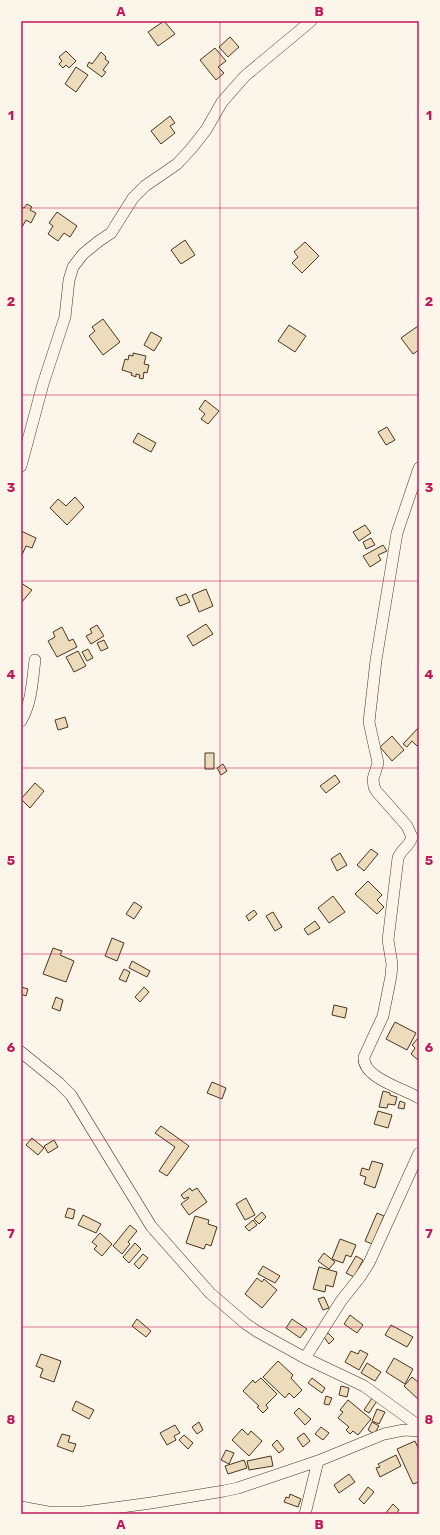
<svg xmlns="http://www.w3.org/2000/svg" width="440" height="1535" viewBox="0 0 440 1535" font-family="Rubik,sans-serif">
<rect width="100%" height="100%" fill="#fbf6e9"/>
<!-- building -->
<path fill="#ecdcbc" stroke="#4a3520" d="M164,21L175,34L158,46L148,32Z
M230,37L239,47L228,57L219,47Z
M215,48L226,61L218,67L224,73L216,80L200,60Z
M66,51L76,61L69,68L66,65L63,68L59,64L62,61L59,57Z
M101,52L106,57L105,59L109,62L103,70L106,72L102,77L87,66L89,62L92,64Z
M76,67L88,75L76,92L65,84Z
M170,116L175,123L170,126L175,133L161,144L151,131Z
M27,204L32,207L30,210L36,213L31,223L26,220L22,227H21V207L24,208Z
M57,212L77,226L70,237L64,233L58,241L48,234L53,226L49,223Z
M185,240L195,255L181,264L171,250Z
M305,242L319,256L302,273L292,263L298,257L294,252Z
M103,319L120,342L103,355L89,336L95,331L92,327Z
M289,325L306,336L295,352L278,341Z
M418,326L419,328V350L413,354L401,338Z
M151,332L162,338L154,351L144,345Z
M133,353L146,356L144,364L149,365L147,373L144,372L143,379L139,378L140,375L136,374V377L131,375L132,373L122,370L125,359L128,360L129,355L133,356Z
M205,400L219,411L208,424L201,419L205,414L199,409Z
M387,427L395,440L386,445L378,432Z
M138,433L156,443L151,452L133,442Z
M75,497L84,507L67,525L50,508L58,499L66,506Z
M365,525L371,533L359,541L353,532Z
M21,531L36,538L32,548L26,546L21,557Z
M371,538L375,545L366,549L363,542Z
M383,545L387,551L378,555L381,560L370,567L363,556Z
M21,583L32,590L21,603Z
M206,589L213,606L199,612L192,595Z
M186,594L190,602L180,606L176,598Z
M206,624L213,634L193,646L187,636Z
M97,625L104,636L91,644L86,636L92,633L90,629Z
M62,627L69,641L73,639L77,647L57,657L48,641L55,637L53,632Z
M104,640L108,648L101,651L97,643Z
M88,649L93,658L87,661L82,652Z
M78,651L86,666L74,672L66,657Z
M65,717L68,727L58,730L55,720Z
M419,727V743L417,746L412,741L407,747L403,744Z
M392,736L404,750L392,761L380,747Z
M205,753H214V769H205Z
M223,764L227,771L221,775L217,768Z
M335,775L340,782L326,793L320,786Z
M35,783L44,791L30,808L21,799Z
M371,849L378,854L364,871L357,865Z
M340,853L347,865L337,871L331,859Z
M368,881L382,895L377,900L384,907L377,914L355,894Z
M333,896L345,912L329,923L318,908Z
M134,902L142,907L134,919L126,914Z
M254,910L257,914L249,921L246,916Z
M273,912L282,927L275,931L266,916Z
M315,921L320,928L308,935L304,929Z
M112,938L124,943L117,961L105,956Z
M53,948L62,951L60,955L74,961L66,982L43,974Z
M132,961L150,971L147,977L129,968Z
M124,969L130,972L126,982L119,979Z
M21,987L28,989L26,996L21,994Z
M144,987L149,992L140,1002L135,997Z
M56,997L63,1000L60,1011L52,1008Z
M334,1005L347,1008L345,1018L332,1015Z
M395,1022L416,1033L407,1050L386,1039Z
M419,1037V1059L418,1060L411,1054L415,1048L412,1045Z
M212,1082L226,1088L222,1099L207,1093Z
M383,1091L390,1093V1095L397,1097L395,1105L388,1104L387,1108L379,1107Z
M400,1101L405,1103L404,1109L398,1108Z
M378,1111L392,1115L388,1128L374,1124Z
M161,1126L189,1146L167,1176L159,1171L175,1147L155,1133Z
M32,1138L44,1148L38,1155L26,1145Z
M54,1140L58,1147L48,1153L44,1146Z
M372,1161L383,1164L375,1188L364,1184L366,1177L360,1175L362,1168L369,1170Z
M190,1188L192,1191L197,1188L207,1202L189,1215L181,1204L189,1198L188,1197L184,1199L181,1195Z
M246,1198L255,1215L245,1220L236,1204Z
M68,1208L75,1210L73,1219L65,1217Z
M262,1212L266,1217L259,1224L254,1219Z
M377,1213L384,1216L372,1244L365,1241Z
M83,1215L101,1224L96,1233L78,1225Z
M195,1216L209,1220L208,1224L217,1227L211,1246L206,1244L204,1249L186,1243Z
M253,1220L257,1225L249,1231L245,1227Z
M130,1225L137,1231L128,1242L130,1244L122,1254L113,1246Z
M100,1233L112,1244L102,1256L94,1249L97,1246L92,1242Z
M340,1239L356,1245L351,1257L346,1255L343,1263L332,1259Z
M135,1243L141,1249L129,1263L123,1257Z
M324,1253L335,1262L329,1269L318,1261Z
M143,1254L148,1258L139,1269L134,1264Z
M356,1256L363,1260L354,1277L346,1273Z
M263,1266L280,1276L275,1283L258,1274Z
M319,1267L337,1272L333,1287L326,1285L325,1292L313,1289Z
M257,1278L262,1282L264,1279L277,1290L262,1308L245,1294Z
M324,1297L329,1308L323,1310L318,1299Z
M350,1315L363,1325L357,1333L344,1324Z
M137,1319L151,1331L146,1337L132,1326Z
M292,1319L307,1329L300,1338L286,1328Z
M391,1325L413,1337L407,1347L385,1335Z
M328,1333L334,1339L329,1344L324,1337Z
M360,1350L368,1354L359,1370L345,1362L351,1351L358,1354Z
M41,1354L61,1361L54,1382L40,1377L43,1369L36,1366Z
M394,1358L413,1369L405,1384L386,1372Z
M278,1361L293,1375L291,1378L302,1390L294,1398L289,1393L285,1398L263,1377Z
M367,1363L381,1372L375,1381L361,1373Z
M412,1377L419,1383V1400L404,1386Z
M261,1378L277,1394L266,1405L268,1408L263,1413L257,1407L259,1406L243,1391L253,1380L255,1383Z
M312,1378L325,1388L322,1393L308,1383Z
M341,1386L349,1388L347,1397L339,1395Z
M326,1396L332,1398L329,1405L324,1404Z
M372,1398L377,1401L369,1413L364,1410Z
M348,1400L371,1419L358,1435L353,1431L350,1434L346,1430L349,1427L338,1418L343,1412L340,1410Z
M76,1401L94,1410L89,1419L72,1410Z
M299,1408L311,1419L305,1425L294,1413Z
M377,1409L385,1412L379,1424L372,1421Z
M199,1422L203,1430L197,1434L192,1427Z
M372,1422L379,1426L374,1434L368,1430Z
M175,1425L180,1433L174,1436L176,1440L167,1445L160,1433Z
M321,1427L329,1433L323,1440L315,1434Z
M242,1429L248,1435L251,1431L262,1441L249,1456L232,1440Z
M304,1433L310,1441L303,1447L297,1438Z
M62,1434L70,1436L68,1442L76,1444L73,1452L57,1446Z
M184,1435L193,1443L188,1449L179,1440Z
M277,1440L284,1449L279,1453L272,1445Z
M415,1441L419,1450V1482L413,1484L397,1449Z
M226,1450L234,1453L229,1464L221,1460Z
M396,1455L401,1466L380,1477L376,1468L380,1467L378,1464Z
M271,1456L273,1466L249,1470L247,1461Z
M244,1460L247,1468L228,1474L225,1466Z
M349,1474L355,1482L339,1493L334,1485Z
M368,1487L374,1492L364,1504L359,1499Z
M290,1494L301,1499L298,1507L284,1502L286,1497L289,1498Z
M393,1504L399,1510L396,1514H385Z"/>
<g fill="none" stroke-linecap="round" stroke-linejoin="round">
<defs>
<path id="minor" d="M21,466L43,384L65,317L69,280L73,267L83,254L99,241L111,233L133,198L145,186L177,164L191,149L206,130L222,102L245,76L311,21
M419,468L397,533L376,660L369,722L378,763L373,779L374,787L377,792L407,826L412,837C410,846 401,849 398,858L388,940L392,964L391,976L383,1016L364,1057C362,1078 405,1089 419,1098
M21,721C32,702 32,682 35,660
M21,1052L59,1083L71,1095L151,1226L210,1293L246,1324L258,1332L305,1358L364,1386L419,1426
M305,1358L341,1301L360,1277L369,1263L419,1153
M21,1507L48,1512H84L151,1503L224,1491L238,1488L318,1461L384,1434L404,1430L419,1431
M305,1514L318,1461"/>
</defs>
<!-- minor casing -->
<use href="#minor" stroke="#4a3520" stroke-width="12"/>
<!-- minor -->
<use href="#minor" stroke="#fbf6e9" stroke-width="11"/>
</g>
<!-- grid -->
<path fill="none" stroke="#c2185b" stroke-width="1" stroke-opacity="0.55" d="M220,21V1514M21,208H419M21,395H419M21,581H419M21,768H419M21,954H419M21,1140H419M21,1327H419"/>
<!-- border -->
<rect width="440" height="1535" fill="none" stroke="#fbf6e9" stroke-width="44"/>
<rect x="22" y="22" width="396" height="1491" fill="none" stroke="#c2185b" stroke-width="1.5"/>
<g font-size="13" text-anchor="middle" font-weight="bold" fill="#c2185b">
<text x="121" y="16">A</text>
<text x="319" y="16">B</text>
<text x="11" y="120">1</text>
<text x="429" y="120">1</text>
<text x="11" y="306">2</text>
<text x="429" y="306">2</text>
<text x="11" y="492">3</text>
<text x="429" y="492">3</text>
<text x="11" y="679">4</text>
<text x="429" y="679">4</text>
<text x="11" y="865">5</text>
<text x="429" y="865">5</text>
<text x="11" y="1052">6</text>
<text x="429" y="1052">6</text>
<text x="11" y="1238">7</text>
<text x="429" y="1238">7</text>
<text x="11" y="1424">8</text>
<text x="429" y="1424">8</text>
<text x="121" y="1529">A</text>
<text x="319" y="1529">B</text>
</g>
</svg>
